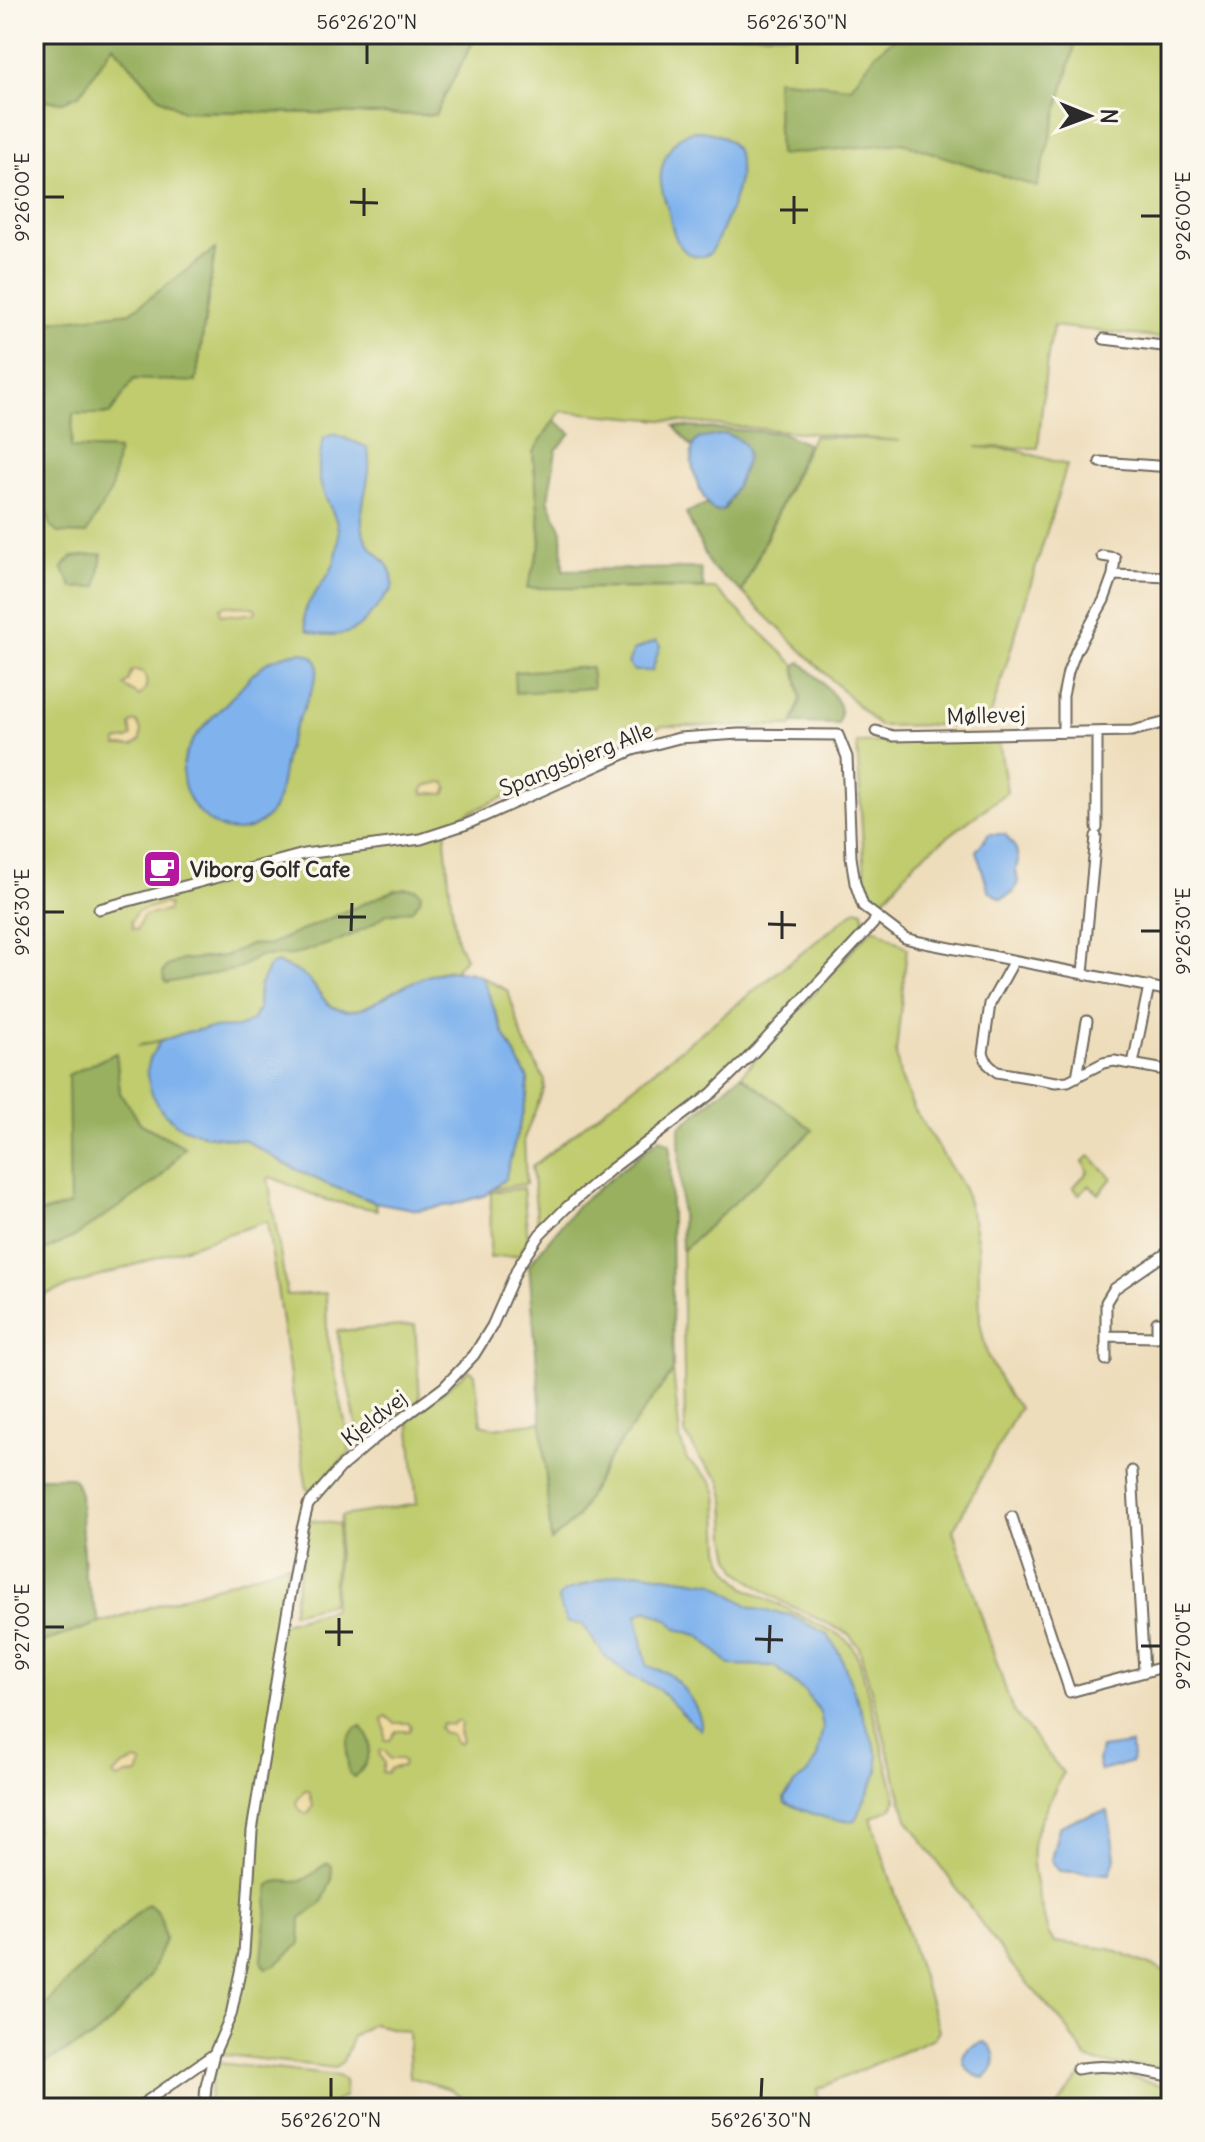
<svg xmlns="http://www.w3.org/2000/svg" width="1205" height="2142" viewBox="0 0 1205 2142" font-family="Delius,sans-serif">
<rect width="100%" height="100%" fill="#fbf7ec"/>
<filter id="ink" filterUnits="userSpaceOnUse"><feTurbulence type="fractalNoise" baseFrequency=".0125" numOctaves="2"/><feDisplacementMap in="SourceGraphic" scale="16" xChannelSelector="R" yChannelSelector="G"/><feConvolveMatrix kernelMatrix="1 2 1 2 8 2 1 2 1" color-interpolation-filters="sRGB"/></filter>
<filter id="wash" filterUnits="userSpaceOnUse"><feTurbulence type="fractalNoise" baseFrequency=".006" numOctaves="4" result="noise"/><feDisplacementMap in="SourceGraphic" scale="32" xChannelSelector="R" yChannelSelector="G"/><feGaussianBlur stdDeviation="1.8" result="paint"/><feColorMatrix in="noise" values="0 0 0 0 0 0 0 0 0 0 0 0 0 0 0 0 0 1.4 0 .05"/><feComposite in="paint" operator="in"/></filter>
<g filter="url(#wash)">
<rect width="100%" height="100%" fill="#edb"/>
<!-- green -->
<path fill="#c0cc6e" stroke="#767c4c" stroke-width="2" d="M477,34H1171V339L1053,326L1046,367L1038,448L976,447L1016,450L1067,465L988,724L879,726L742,592L813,436L900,441L561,411L533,453L541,543L528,588L716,589L795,665L801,697L792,726H662L448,822L445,840L451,901L457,941L465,958L455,970C436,970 414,981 397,990C379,998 361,1016 340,1010C324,1005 320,991 309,981C300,972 289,968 277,963L259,986L258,1010L252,1021L238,1028H208L137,1046L160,1042L150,1059L203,1135L245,1140L285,1164L329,1185L375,1202L377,1210L326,1200L271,1177L268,1178L287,1295L326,1293L327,1334L349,1442L350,1452L312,1491L307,1490L267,1221L34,1298V1256L74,1237L157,1180L185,1147L141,1124L120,1093L116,1053L69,1075L70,1205L34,1215V590L44,588L34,561V457L51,527L117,450L71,448L73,414L134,379L196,381L215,251L131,312L34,324V99L63,102L113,45L160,98L182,111L434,115Z
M994,736L1000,747L1007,792L917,860L879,905L865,879L857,743Z
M857,909L863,911L865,923L742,1059L699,1097L633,1147L538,1228L532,1167Z
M873,929H877L907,948L896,1053L900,1076L913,1107L964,1189L974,1224L978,1245L980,1322L987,1355L1007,1393L1019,1408L953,1530L1012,1709L1063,1773C1054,1792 1043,1812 1036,1832C1026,1863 1041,1902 1048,1933L1054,1942L1110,1949L1171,1974V2069L1100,2063L1087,2059L1067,2028L1009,1962L907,1819L859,1647L849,1634L785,1603L760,1588L738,1571L731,1558L727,1537L725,1497L720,1479L700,1459L685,1433L682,1251L812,1130L741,1075L866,935Z
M482,977L508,991L524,1042L545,1080L544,1089L524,1138L526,1184L493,1189L505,1178L527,1096L528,1079L504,1034Z
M1090,1156L1112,1178L1099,1194L1089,1185L1079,1194L1073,1187L1088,1172L1083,1161Z
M523,1188L528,1240L519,1255L490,1258L491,1192Z
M415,1325L420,1400L371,1438L366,1440L359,1438L337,1331Z
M469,1370L475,1374L481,1424L494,1428L542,1422L551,1541L576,1519L608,1460L673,1371L680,1439L687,1460L711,1480L717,1493L720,1548L723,1560L729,1571L745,1588L840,1635L851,1644L859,1659L896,1799L892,1808L871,1818L939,2030L934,2038L817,2089L820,2108H478L450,2089L410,2077L408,2032L373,2024L353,2036L343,2061L335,2068L226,2055L206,2056L131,2108H34V1837L38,1816L34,1798V1645L100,1623L288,1564L280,1624L333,1609L341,1516L417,1504L409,1419Z
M309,1520L339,1524L332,1603L292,1613Z
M218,2063L337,2076L344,2079L345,2096L323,2108H208L213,2071Z
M1108,2070L1171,2088V2108H1057L1068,2091L1083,2073Z"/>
<!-- forest -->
<path fill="#98b061" stroke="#626e46" stroke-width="2" d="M34,34H477L435,115L182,111L160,98L113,45L80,94L63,102L34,99Z
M900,34H1078L1037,187L902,143L779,155L776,79L851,87L876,53Z
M215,249L196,382L134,379L110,414H73L71,448L118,450L111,491L86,534L58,533L51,527L34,457V324L131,312Z
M554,420L571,433L556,450L548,500L562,531L563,570L700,568L704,588H527L541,543L533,452Z
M674,426L783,433L807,444L742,592L711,567L686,513L706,504L714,511L724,510L729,502L745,465L698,439L692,447Z
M102,554L97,587L73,588L62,568L72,557Z
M801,662C812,673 839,695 840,710C841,715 839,720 838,724L793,723L801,699L795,665Z
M591,667L593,688L515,693L514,672Z
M405,888L417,889L421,893L420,900L412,910L387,914L366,928L338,941L293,955L259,956L238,969L166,983L164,980L163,973L167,966L182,960L225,956L250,944L268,945L395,890Z
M116,1053L120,1093L141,1124L185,1147L158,1180L74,1237L34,1256V1215L70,1205L68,1075Z
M741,1075L813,1130L682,1251L679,1128Z
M660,1138L670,1144L673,1371L608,1460L576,1519L551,1541L529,1264L577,1206Z
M34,1477H70L75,1481L80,1494L84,1574L100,1623L34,1645Z
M360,1726C377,1739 369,1765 355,1777L349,1773C347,1754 342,1737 360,1726Z
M328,1863L332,1866L331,1881L322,1903L301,1918L300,1944L275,1965L266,1968L262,1964V1959L269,1885C281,1877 289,1884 301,1881C311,1878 318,1867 328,1863Z
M148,1904L157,1911L162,1922L165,1940L150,1976L112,2021L92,2038L34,2068V2023L53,1996L139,1911Z"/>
<!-- sand -->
<path fill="#eeda9e" stroke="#8c8264" stroke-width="2" d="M225,605C235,608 245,605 255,608L256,611L254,614C247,613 246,614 240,615C234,616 228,613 221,615L220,608Z
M135,670L143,672C148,680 148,690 139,696L124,686L129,680L131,672Z
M133,722H137L141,731L140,741L133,746H117V741L128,739L132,736L130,725Z
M442,782L446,783L448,788L445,794L432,793L424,794L422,792L425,786Z
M164,903L169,906L167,911L143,916L137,930L133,929L131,922L136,912Z
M386,1716L395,1723H408L411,1726L409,1731H396L390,1740H385V1729L382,1719Z
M456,1721H460L461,1725L459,1732L462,1741L459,1744L455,1742L451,1734L442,1732L439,1728L442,1723L451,1725Z
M381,1750L385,1751L390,1759H401L404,1762L403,1766L391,1768L386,1773L382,1772L384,1763L379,1753Z
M137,1761L142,1764L138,1774L127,1775L118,1779L115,1778L113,1775L123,1766Z
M305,1790H309L313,1806L309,1813L306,1814L298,1808L296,1802Z"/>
<!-- water -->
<path fill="#80b3ed" stroke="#566f8c" stroke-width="2" d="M701,131C759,137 739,191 723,227C719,235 715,249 709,254C707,255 705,256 703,256C695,257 686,254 681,247C674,239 671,224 669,213C666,203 662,193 661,183C659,165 671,138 689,132C692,131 697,131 701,131Z
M334,434L367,447C376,477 355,506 364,535C370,556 398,561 392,589C383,599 367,621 357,628C345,637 320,637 307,630C306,629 304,619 304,618C304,603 324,583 331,570C335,563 337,553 338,546C342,516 325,506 320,481C317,466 320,452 324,438Z
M725,434C754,442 749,456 739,480C734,490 730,500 723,510L714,511C702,501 689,466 692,451C693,445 694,444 698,439Z
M656,641L660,646L652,671H634L628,663L634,650Z
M301,652C312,655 317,656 318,668C313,698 292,724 286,754C281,774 282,801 267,817C230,856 173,805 184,760C191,734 215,716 232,697C256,671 263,657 301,652Z
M989,834H1005L1016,849L1018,860L1016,870L1018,882L1013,893L1001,899L989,891L976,851Z
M277,963C289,968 301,972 310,981C320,992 324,1006 341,1010C359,1014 373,1003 388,995C417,978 450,962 482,977L504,1034L528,1079L527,1096L505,1179L486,1195L451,1205L418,1210L375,1202L329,1185L285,1164L245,1140L203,1135L177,1125L161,1110L150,1090L147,1071L150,1059L160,1042L183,1033L208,1028L238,1027L252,1021L258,1010L259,987L269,966Z
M637,1572L713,1583L749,1606L760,1610L790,1615L827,1634L840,1654L878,1755V1772L855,1820C832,1824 807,1811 785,1803L784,1798L795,1783L808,1774L817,1757L823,1727L820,1712L804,1691L774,1666L730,1665L700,1636L677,1629L668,1620L647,1610L637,1615L647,1666C652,1668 659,1670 665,1672C680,1680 704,1713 701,1730L692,1723L657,1688L629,1675L605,1656L582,1624L568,1622L561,1610L559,1598L564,1592L616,1574Z
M1131,1744L1132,1762L1101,1771L1098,1761L1101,1748Z
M1108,1811L1115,1858L1110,1874L1059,1871L1051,1860L1059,1827L1076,1819Z
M985,2042C999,2052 997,2067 985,2078C972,2077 956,2063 967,2050C971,2046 980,2043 985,2042Z"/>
</g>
<g filter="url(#ink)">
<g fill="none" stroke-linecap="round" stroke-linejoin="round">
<defs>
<path id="minor" d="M1104,339L1171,347
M1100,462L1171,467
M1102,556L1115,558L1113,575
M876,731L893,736L1132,731L1171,721
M1063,731V696L1068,672L1076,651L1104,600L1113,575L1171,577
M1097,828V732
M99,909L304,854L421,839L467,824L633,750L679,738L739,734L838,735L847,757L851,857L855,883L863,906L905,938L920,942L1171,991
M1012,960L1011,966L990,1004L983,1053L988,1064L997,1072L1056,1082L1068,1081L1103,1063L1114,1061L1171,1071
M1083,973L1096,836
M1133,1064L1149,986
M1077,1077L1087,1021
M1106,1336L1157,1337V1322L1171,1323
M1106,1360V1302L1114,1289L1171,1250
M1132,1471L1144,1671
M1012,1517L1070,1692L1171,1665
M1077,2069C1108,2062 1140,2071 1171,2076
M137,2108L214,2054
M204,2108L206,2086L214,2054L231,2015L244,1953L252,1831L286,1620L302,1529L308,1505L341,1467L374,1439L444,1387L474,1355L492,1326L518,1267L540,1234L566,1208L610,1170L712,1093L756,1050L873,924L876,917"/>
</defs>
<!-- minor casing -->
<use href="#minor" stroke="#6f695d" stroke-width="13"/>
<!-- minor -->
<use href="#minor" stroke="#fff" stroke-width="9"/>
</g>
</g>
<!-- ticks -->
<path fill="none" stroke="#2b2b2b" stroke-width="3" d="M367,64V44M797,64V44M44,197H64M350,202L378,203M780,210H808M364,216V188M1141,216H1161M794,224V196M44,912H64M338,917H366M768,924L796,925M351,931L352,903M1141,931H1161M782,939V911M44,1627H64M325,1632H353M755,1639L783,1640M339,1646V1618M1141,1646H1161M769,1653L770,1625M331,2098V2078M761,2098L762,2078"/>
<!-- icons -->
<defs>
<symbol id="cafe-square" viewBox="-11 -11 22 22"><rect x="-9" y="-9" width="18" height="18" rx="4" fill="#b5179e" stroke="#fbf7ec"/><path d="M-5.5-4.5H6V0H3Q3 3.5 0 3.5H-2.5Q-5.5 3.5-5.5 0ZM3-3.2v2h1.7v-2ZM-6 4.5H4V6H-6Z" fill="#fff"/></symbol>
</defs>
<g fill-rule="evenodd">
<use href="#cafe-square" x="140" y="847" width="44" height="44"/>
</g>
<g text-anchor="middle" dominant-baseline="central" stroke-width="7" stroke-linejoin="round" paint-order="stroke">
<!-- street labels -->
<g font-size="22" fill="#2b2b2b" stroke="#fbf7ec">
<text transform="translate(986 715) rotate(-2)">Møllevej</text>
<text transform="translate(576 759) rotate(-22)">Spangsbjerg Alle</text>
<text transform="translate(374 1418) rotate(-38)">Kjeldvej</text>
</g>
<!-- poi labels -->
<g font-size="22" font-weight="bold" fill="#2b2b2b" stroke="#fbf7ec" text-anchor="start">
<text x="190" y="869">Viborg Golf Cafe</text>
</g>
</g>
<!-- margin -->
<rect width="1205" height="2142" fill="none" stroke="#fbf7ec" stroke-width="88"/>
<!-- north arrow -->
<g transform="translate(1089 116) rotate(91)" stroke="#fbf7ec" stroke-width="6" paint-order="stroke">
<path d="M0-6L14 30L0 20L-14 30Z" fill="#2b2b2b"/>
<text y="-12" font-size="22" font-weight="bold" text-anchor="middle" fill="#2b2b2b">N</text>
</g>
<rect x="44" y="44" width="1117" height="2054" fill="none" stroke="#2b2b2b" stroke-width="3"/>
<g font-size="20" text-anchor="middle" fill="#2b2b2b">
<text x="367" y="29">56°26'20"N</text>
<text x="797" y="29">56°26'30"N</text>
<text transform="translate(22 197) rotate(-90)" y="7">9°26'00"E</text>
<text transform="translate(1183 216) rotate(-90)" y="7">9°26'00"E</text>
<text transform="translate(22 912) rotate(-90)" y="7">9°26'30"E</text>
<text transform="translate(1183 931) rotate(-90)" y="7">9°26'30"E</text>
<text transform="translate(22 1627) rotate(-90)" y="7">9°27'00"E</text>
<text transform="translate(1183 1646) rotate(-90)" y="7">9°27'00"E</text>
<text x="331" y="2127">56°26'20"N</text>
<text x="761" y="2127">56°26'30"N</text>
</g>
</svg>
